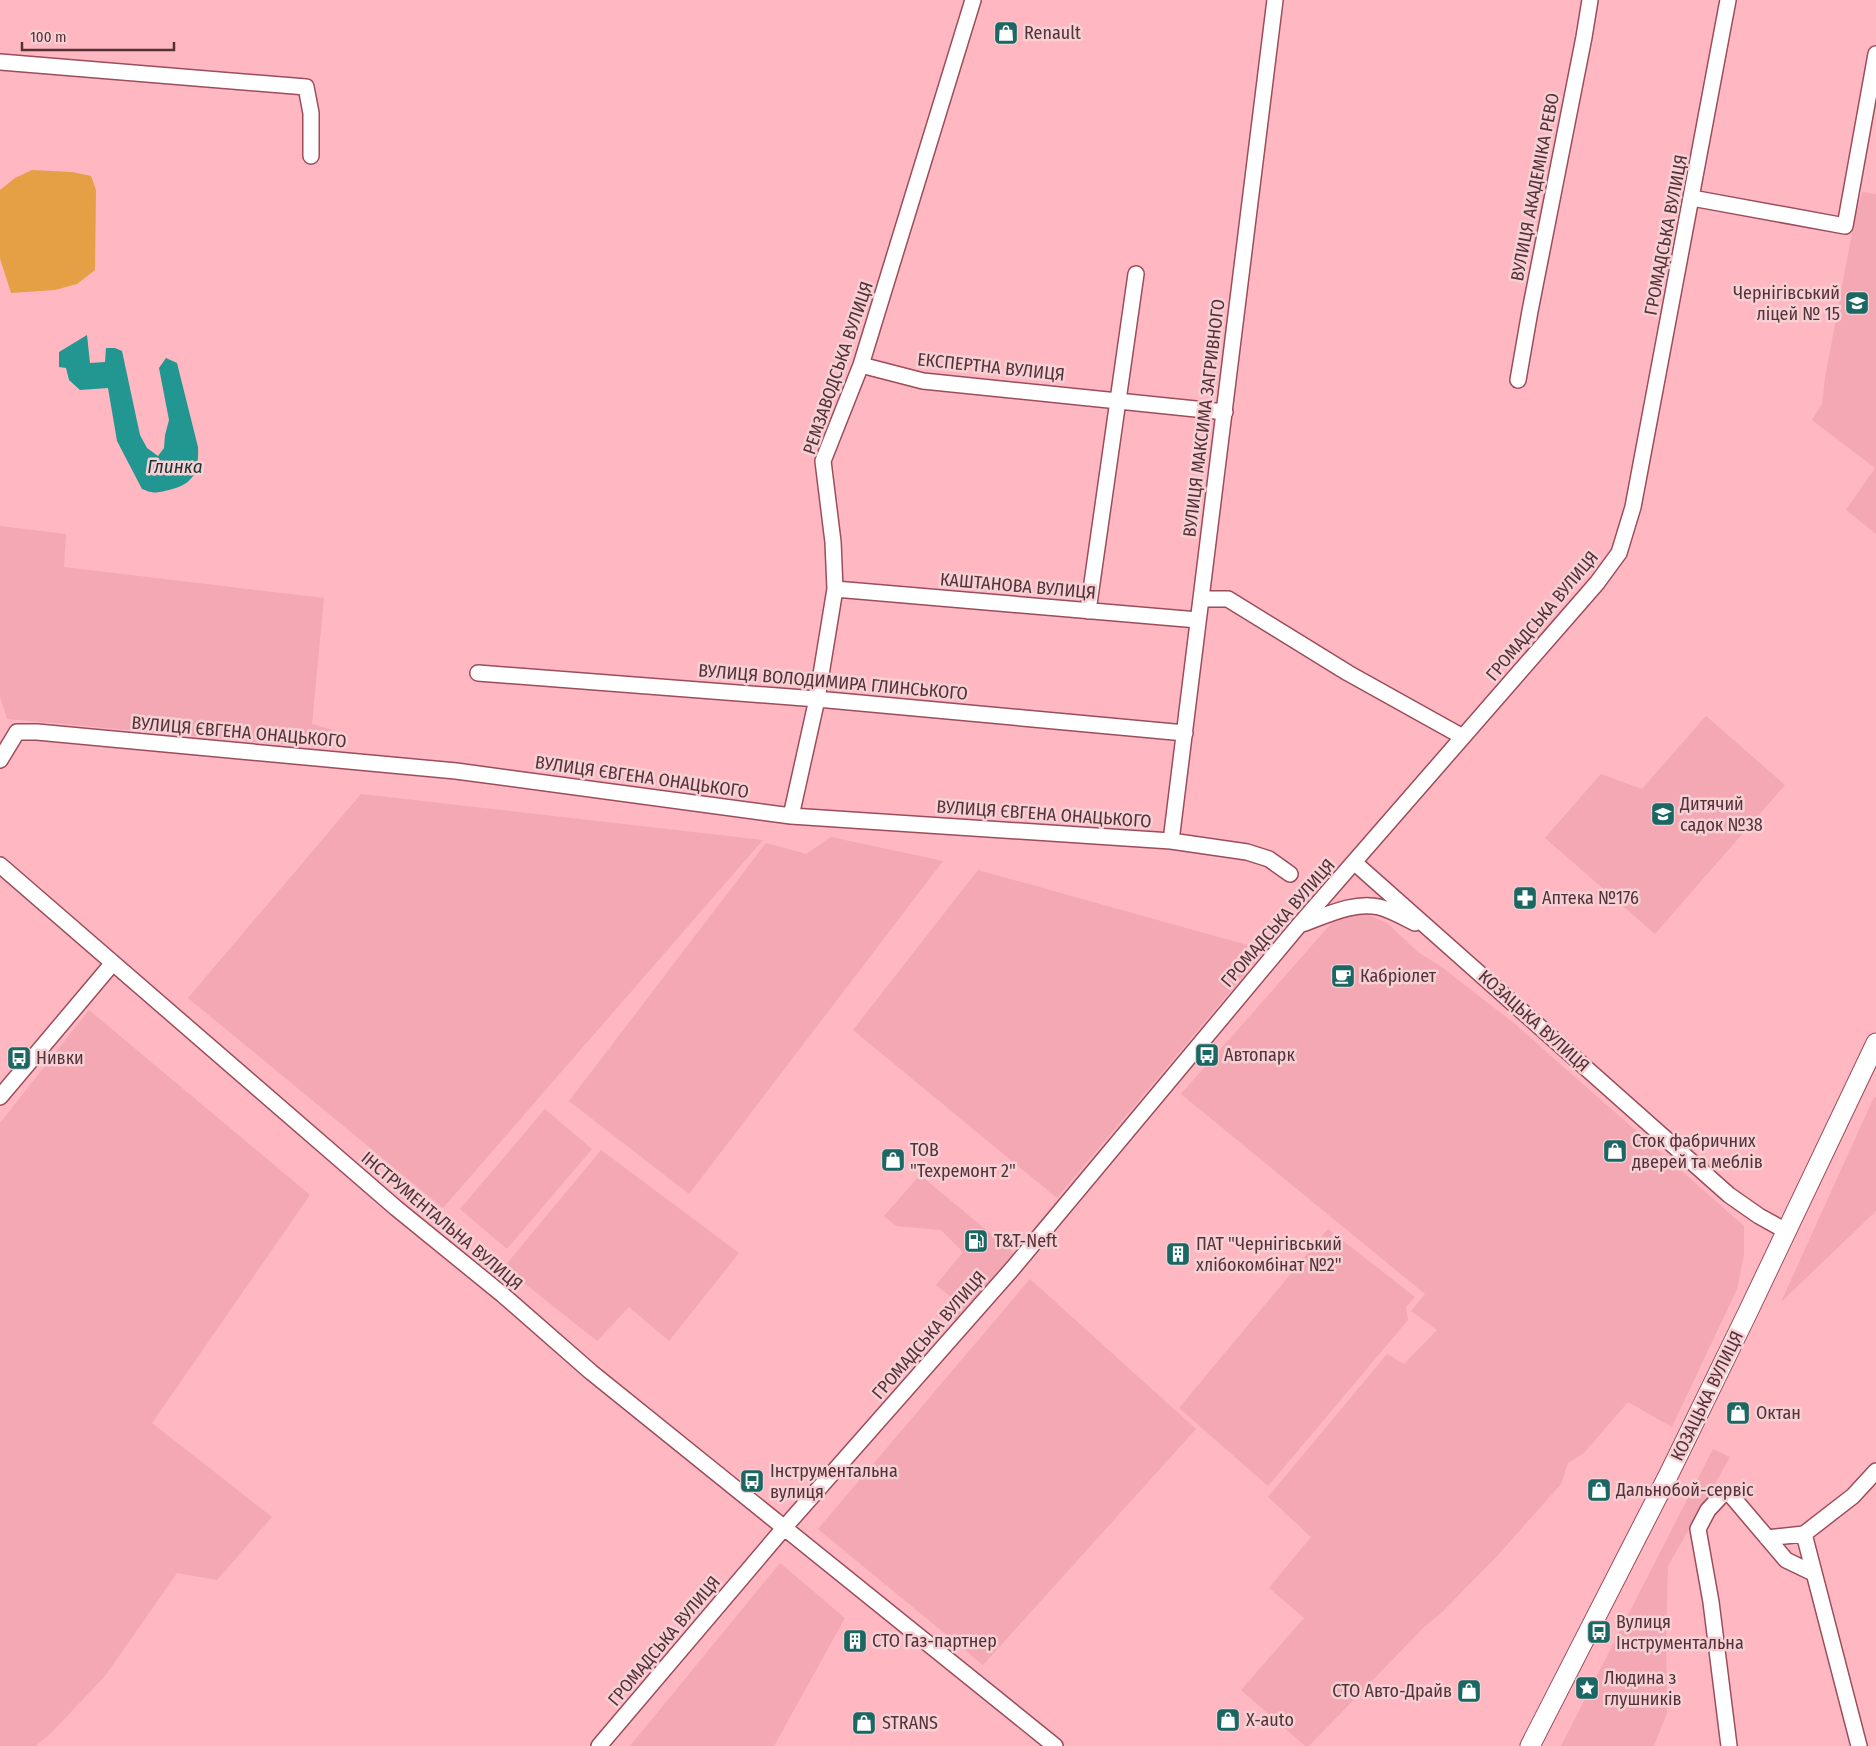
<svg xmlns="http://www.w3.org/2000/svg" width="1876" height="1746" viewBox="0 0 1876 1746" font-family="'Fira Sans Condensed',sans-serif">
<rect width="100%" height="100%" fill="#ffb7c1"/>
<!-- built -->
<path fill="#f3a8b3" d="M1862,192L1876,194V534L1846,510L1875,468L1812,420L1822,404L1825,378L1853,227Z
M0,526L66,534L64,567L324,598L312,724L332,730L326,748L7,719L0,697Z
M1706,716L1785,785L1655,934L1545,838L1601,774L1642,789Z
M361,794L763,840L443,1208L188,998Z
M831,837L943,861L689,1194L569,1101L766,843L806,854Z
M978,870L1265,950L1057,1198L853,1030Z
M1366,914L1387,923L1418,952L1443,968L1515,1024L1744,1226V1255L1737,1289L1672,1427L1628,1402L1584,1453L1568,1463L1561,1484L1498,1555L1440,1614L1424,1627L1309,1746H1305L1241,1690L1304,1618L1269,1588L1311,1537L1268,1497L1387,1354L1404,1364L1437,1330L1411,1311L1425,1294L1181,1094L1337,917Z
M89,1010L310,1195L152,1423L272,1517L217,1580L177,1573L105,1676L53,1731L36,1746H0V1123Z
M1874,1097L1876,1098V1211L1781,1302Z
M545,1109L592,1149L507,1249L460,1209Z
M601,1150L739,1253L669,1341L629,1307L597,1341L504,1267Z
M920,1175L1014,1253L955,1320L947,1307L954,1299L936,1285L963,1252L941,1230L896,1226L884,1216Z
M1328,1229L1415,1297L1406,1307L1408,1320L1268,1486L1179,1408Z
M1030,1279L1196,1429L983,1665L818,1529Z
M1713,1449L1730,1457L1668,1566L1666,1639L1667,1713L1654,1746H1561Z
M780,1563L845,1618L774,1746H630Z"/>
<!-- green -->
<path fill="#e59f44" d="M32,170L72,172L91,176L96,190L95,270L77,284L55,290L11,293L0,258V190L15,178Z"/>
<!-- water -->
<path fill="#229690" d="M87,335L90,363L105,362L106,348H115L122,351L140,435L147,448L158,456L164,448L165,435L169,420L159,368L166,358L177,363L198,447C199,472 194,484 169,490C156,493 154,494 142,489L117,441L108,388L80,390L69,380L66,368L59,367V352Z"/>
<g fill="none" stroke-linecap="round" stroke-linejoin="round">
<defs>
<path id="minor" d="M0,62L306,87L311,113V156
M1692,198L1845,226L1876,54
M861,365L923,381L1225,412
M1518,380L1530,311L1584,37L1590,0
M835,589L1198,620
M1201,599H1228L1348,673L1463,737
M1088,611L1136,274
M478,673L817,699L1185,733
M0,760L17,732H37L456,771L791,816L1171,841L1247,852L1269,859L1290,874
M791,816L817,699L835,589L833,542L823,461L861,365L973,0
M1171,841L1275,0
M1355,863L1729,1195L1759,1216L1786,1231
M0,865L396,1208L503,1295L591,1372L1055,1746
M1302,924C1325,916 1354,901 1379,907C1391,910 1403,917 1415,923
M0,1097L112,964
M1804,1534L1859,1746
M1767,1538L1804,1534L1853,1496L1876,1471
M599,1746L784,1528L1013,1268L1300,924L1597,583L1619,553L1633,507L1728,0
M1729,1746L1711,1602L1698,1529L1708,1510L1722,1495L1730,1494L1786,1560L1813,1573"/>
<path id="major" d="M1530,1746L1668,1476L1747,1314L1876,1043"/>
</defs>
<!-- minor casing -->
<use href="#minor" stroke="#9b4d5b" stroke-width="18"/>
<!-- major casing -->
<use href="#major" stroke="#9b4d5b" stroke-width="21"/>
<!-- minor -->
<use href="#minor" stroke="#fff" stroke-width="15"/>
<!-- major -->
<use href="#major" stroke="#fff" stroke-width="19"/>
</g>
<!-- icons -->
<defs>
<symbol id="shop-square" viewBox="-11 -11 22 22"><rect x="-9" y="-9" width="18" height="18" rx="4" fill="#1a6763" stroke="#f5d0d4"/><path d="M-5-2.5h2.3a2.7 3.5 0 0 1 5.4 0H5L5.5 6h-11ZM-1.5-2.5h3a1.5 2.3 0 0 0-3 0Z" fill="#fff"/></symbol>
<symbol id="school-square" viewBox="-11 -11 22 22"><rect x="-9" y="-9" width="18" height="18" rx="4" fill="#1a6763" stroke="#f5d0d4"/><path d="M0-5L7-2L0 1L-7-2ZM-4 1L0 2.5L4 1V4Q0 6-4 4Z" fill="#fff"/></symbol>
<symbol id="pharmacy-square" viewBox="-11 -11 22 22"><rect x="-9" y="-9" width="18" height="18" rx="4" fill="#1a6763" stroke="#f5d0d4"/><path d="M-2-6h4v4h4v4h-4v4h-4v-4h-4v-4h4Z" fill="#fff"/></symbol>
<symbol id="cafe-square" viewBox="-11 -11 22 22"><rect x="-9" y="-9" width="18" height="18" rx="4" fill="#1a6763" stroke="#f5d0d4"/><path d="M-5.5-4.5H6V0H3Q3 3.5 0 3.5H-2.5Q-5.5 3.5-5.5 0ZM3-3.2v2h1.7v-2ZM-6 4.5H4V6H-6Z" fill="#fff"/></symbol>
<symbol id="bus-square" viewBox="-11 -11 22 22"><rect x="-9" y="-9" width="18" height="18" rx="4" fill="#1a6763" stroke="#f5d0d4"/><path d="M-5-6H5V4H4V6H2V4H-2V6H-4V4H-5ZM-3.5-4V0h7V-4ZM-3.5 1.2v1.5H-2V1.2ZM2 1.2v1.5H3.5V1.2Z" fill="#fff"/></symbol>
<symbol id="fuel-square" viewBox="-11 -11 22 22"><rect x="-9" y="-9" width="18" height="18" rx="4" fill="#1a6763" stroke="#f5d0d4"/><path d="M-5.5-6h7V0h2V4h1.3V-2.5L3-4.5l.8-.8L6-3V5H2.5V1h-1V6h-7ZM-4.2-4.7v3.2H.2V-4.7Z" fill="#fff"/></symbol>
<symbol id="building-square" viewBox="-11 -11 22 22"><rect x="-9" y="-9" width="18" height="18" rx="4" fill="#1a6763" stroke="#f5d0d4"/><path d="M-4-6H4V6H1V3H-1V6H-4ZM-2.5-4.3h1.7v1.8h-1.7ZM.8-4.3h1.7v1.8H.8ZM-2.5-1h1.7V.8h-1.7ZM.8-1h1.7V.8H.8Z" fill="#fff"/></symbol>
<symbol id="sight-square" viewBox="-11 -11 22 22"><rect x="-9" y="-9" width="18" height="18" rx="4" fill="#1a6763" stroke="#f5d0d4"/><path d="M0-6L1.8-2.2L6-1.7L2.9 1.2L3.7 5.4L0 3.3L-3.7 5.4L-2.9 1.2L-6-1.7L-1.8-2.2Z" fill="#fff"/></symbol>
</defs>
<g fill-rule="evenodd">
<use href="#shop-square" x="992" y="19" width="28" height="28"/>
<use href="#school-square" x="1843" y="289" width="28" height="28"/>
<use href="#school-square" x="1649" y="800" width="28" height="28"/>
<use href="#pharmacy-square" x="1511" y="884" width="28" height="28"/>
<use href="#cafe-square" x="1329" y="962" width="28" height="28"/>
<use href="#bus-square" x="1193" y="1041" width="28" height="28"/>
<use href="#bus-square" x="5" y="1044" width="28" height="28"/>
<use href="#shop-square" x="1601" y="1137" width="28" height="28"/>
<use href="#shop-square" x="879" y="1146" width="28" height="28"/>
<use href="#fuel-square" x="962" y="1227" width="28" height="28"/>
<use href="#building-square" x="1164" y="1240" width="28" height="28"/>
<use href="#shop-square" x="1724" y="1399" width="28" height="28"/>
<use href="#bus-square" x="738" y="1467" width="28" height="28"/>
<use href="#shop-square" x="1585" y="1476" width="28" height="28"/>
<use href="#bus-square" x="1585" y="1618" width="28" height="28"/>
<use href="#building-square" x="841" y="1627" width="28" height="28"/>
<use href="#sight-square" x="1573" y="1674" width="28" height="28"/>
<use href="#shop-square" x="1455" y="1677" width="28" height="28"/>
<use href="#shop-square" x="1214" y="1706" width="28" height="28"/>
<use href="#shop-square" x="850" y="1709" width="28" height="28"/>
</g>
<g text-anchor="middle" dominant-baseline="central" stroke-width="5" stroke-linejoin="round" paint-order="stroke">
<!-- poi labels -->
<g font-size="18" fill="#543136" stroke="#f5d0d4" text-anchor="start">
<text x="1024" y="33">Renault</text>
<text x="1840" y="293" text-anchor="end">Чернігівський<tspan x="1840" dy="21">ліцей № 15</tspan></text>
<text x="1680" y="804">Дитячий<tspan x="1680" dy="21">садок №38</tspan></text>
<text x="1542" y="898">Аптека №176</text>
<text x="1360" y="976">Кабріолет</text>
<text x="1224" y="1055">Автопарк</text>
<text x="36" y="1058">Нивки</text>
<text x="1632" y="1141">Сток фабричних<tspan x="1632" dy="21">дверей та меблів</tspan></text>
<text x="910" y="1150">ТОВ<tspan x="910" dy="21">"Техремонт 2"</tspan></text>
<text x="994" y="1241">T&amp;T-Neft</text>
<text x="1196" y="1244">ПАТ "Чернігівський<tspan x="1196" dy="21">хлібокомбінат №2"</tspan></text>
<text x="1756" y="1413">Октан</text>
<text x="770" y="1471">Інструментальна<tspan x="770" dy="21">вулиця</tspan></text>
<text x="1616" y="1490">Дальнобой-сервіс</text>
<text x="1616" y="1622">Вулиця<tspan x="1616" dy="21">Інструментальна</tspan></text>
<text x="872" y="1641">СТО Газ-партнер</text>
<text x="1604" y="1678">Людина з<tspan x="1604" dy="21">глушників</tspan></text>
<text x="1452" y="1691" text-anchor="end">СТО Авто-Драйв</text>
<text x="1246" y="1720">X-auto</text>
<text x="882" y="1723">STRANS</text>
</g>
<!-- street labels -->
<g font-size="18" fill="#543136" stroke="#f5d0d4">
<text transform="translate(1535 187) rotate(-79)">ВУЛИЦЯ АКАДЕМІКА РЕВО</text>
<text transform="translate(1666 235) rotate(-79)">ГРОМАДСЬКА ВУЛИЦЯ</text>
<text transform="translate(991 367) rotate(6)">ЕКСПЕРТНА ВУЛИЦЯ</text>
<text transform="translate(838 368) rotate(-71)">РЕМЗАВОДСЬКА ВУЛИЦЯ</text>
<text transform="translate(1204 418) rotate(-83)">ВУЛИЦЯ МАКСИМА ЗАГРИВНОГО</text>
<text transform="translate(1018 586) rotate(5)">КАШТАНОВА ВУЛИЦЯ</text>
<text transform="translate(1542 616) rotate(-50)">ГРОМАДСЬКА ВУЛИЦЯ</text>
<text transform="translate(833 682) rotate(5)">ВУЛИЦЯ ВОЛОДИМИРА ГЛИНСЬКОГО</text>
<text transform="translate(239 732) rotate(5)">ВУЛИЦЯ ЄВГЕНА ОНАЦЬКОГО</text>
<text transform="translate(642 777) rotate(8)">ВУЛИЦЯ ЄВГЕНА ОНАЦЬКОГО</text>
<text transform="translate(1044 814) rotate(4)">ВУЛИЦЯ ЄВГЕНА ОНАЦЬКОГО</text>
<text transform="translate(1278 923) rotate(-49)">ГРОМАДСЬКА ВУЛИЦЯ</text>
<text transform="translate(1534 1021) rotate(42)">КОЗАЦЬКА ВУЛИЦЯ</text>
<text transform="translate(442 1221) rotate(40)">ІНСТРУМЕНТАЛЬНА ВУЛИЦЯ</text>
<text transform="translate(929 1335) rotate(-49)">ГРОМАДСЬКА ВУЛИЦЯ</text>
<text transform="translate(1707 1396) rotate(-64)">КОЗАЦЬКА ВУЛИЦЯ</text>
<text transform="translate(664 1641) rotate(-50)">ГРОМАДСЬКА ВУЛИЦЯ</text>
</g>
<!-- water labels -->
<g font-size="19" font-style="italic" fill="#143533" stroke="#f5d0d4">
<text x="175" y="466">Глинка</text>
</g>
</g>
<!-- scale -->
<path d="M22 42v8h152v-8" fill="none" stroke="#543136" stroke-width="2.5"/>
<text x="30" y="42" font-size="15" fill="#543136" stroke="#f5d0d4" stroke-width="4" paint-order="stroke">100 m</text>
</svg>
